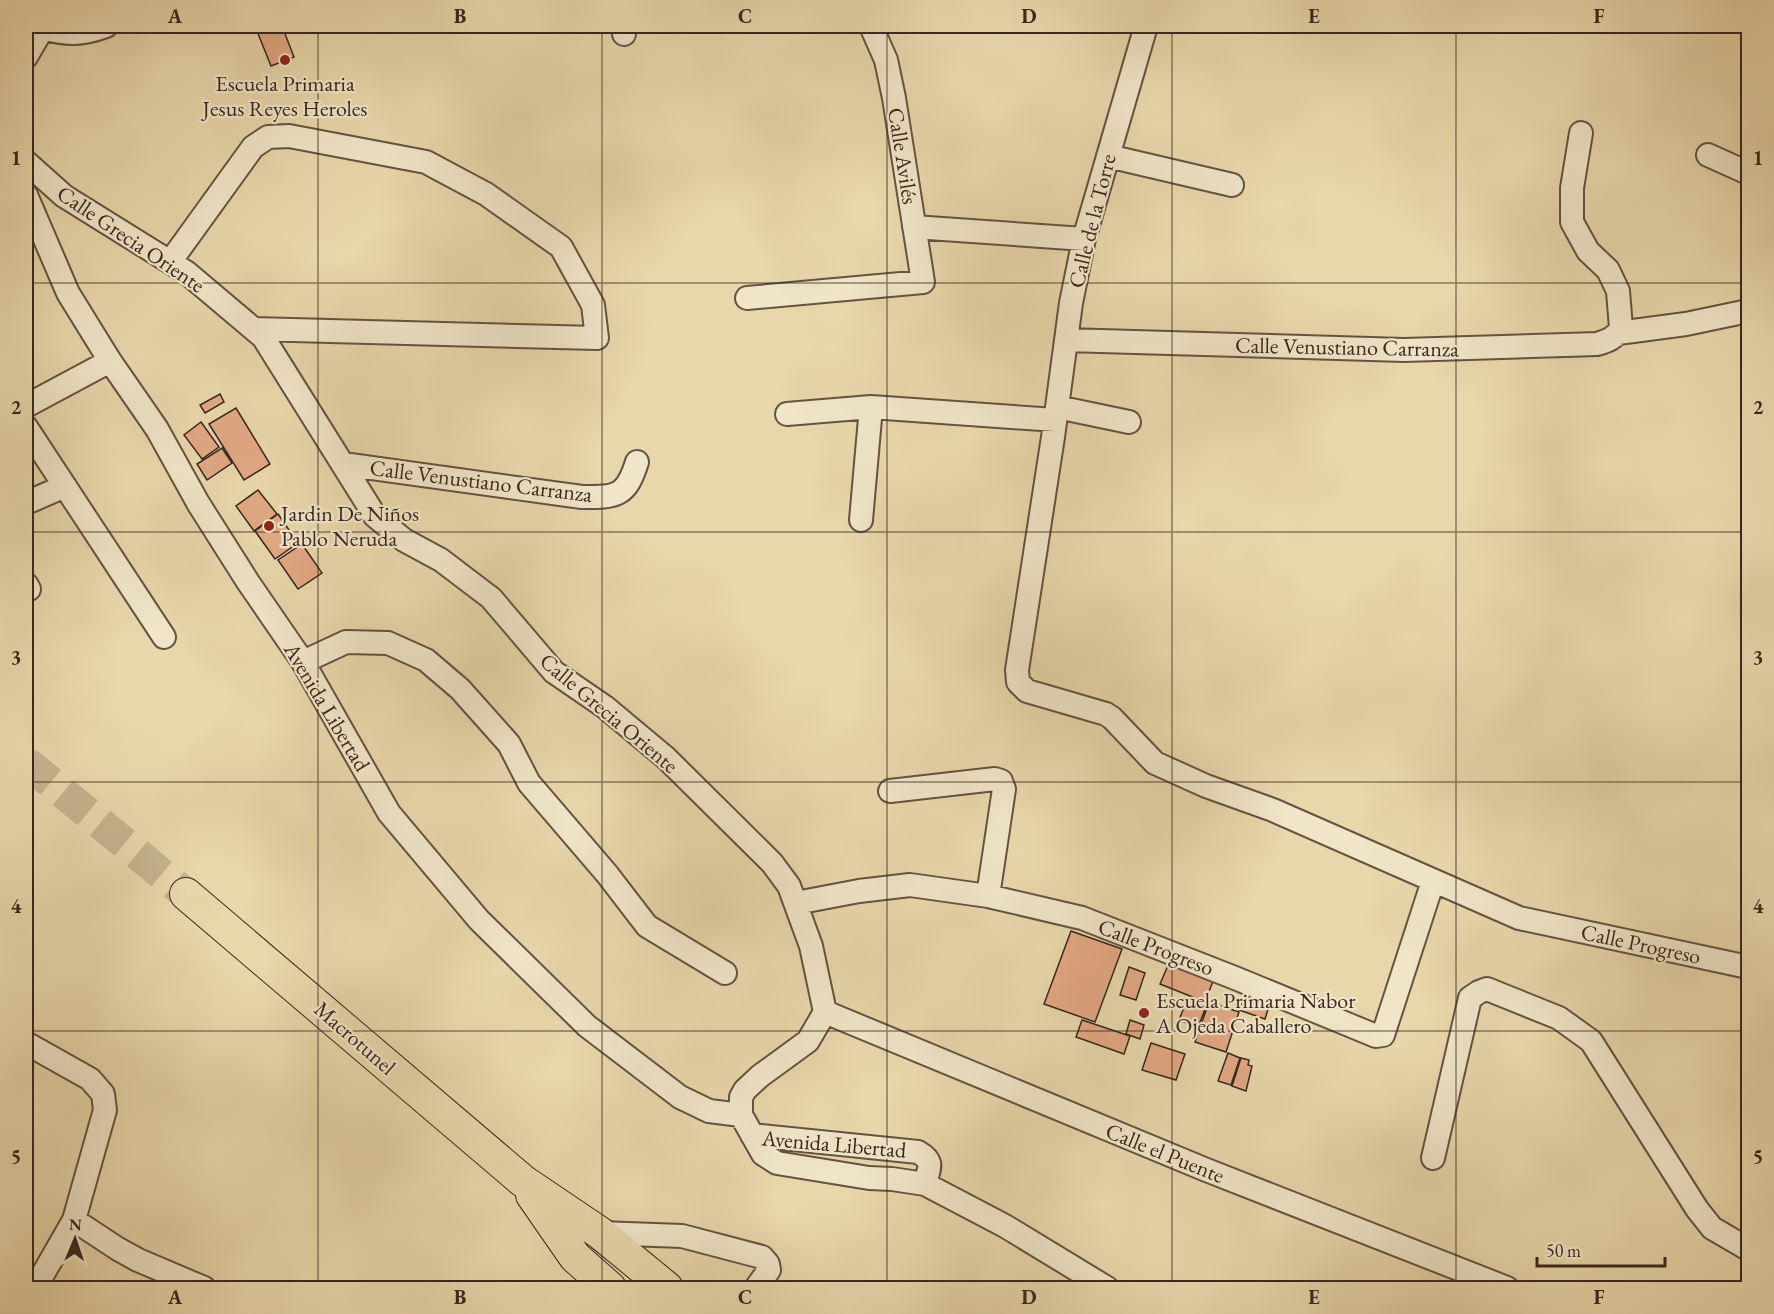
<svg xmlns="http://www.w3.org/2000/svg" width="1774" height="1314" viewBox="0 0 1774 1314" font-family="'EB Garamond',serif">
<rect width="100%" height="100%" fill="#e8d7ab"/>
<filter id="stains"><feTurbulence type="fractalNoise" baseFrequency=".00333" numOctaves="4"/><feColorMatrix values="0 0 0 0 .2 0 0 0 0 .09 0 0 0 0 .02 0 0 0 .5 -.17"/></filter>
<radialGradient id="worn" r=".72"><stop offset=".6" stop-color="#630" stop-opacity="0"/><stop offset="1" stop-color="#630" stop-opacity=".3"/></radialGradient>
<!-- building -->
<path fill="#e1a884" stroke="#39261e" stroke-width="1.5" d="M255,26H282L294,57L271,66Z
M220,394L224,402L205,413L200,405Z
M236,408L270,464L244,480L209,424Z
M201,422L219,447L202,459L184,435Z
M222,448L232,463L207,480L197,464Z
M258,490L277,514L254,531L236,506Z
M278,514L298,543L275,559L255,531Z
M302,544L322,573L298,589L278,560Z
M1071,931L1122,949L1095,1022L1044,1004Z
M1169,963L1213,981L1205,1002L1160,984Z
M1129,967L1145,973L1136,1000L1120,995Z
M1245,992L1271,1000L1265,1019L1239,1010Z
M1187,1000L1206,1007L1198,1027L1179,1020Z
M1209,1002L1239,1012L1226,1052L1195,1042Z
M1082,1020L1130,1036L1124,1054L1076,1037Z
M1130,1020L1144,1025L1140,1039L1126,1034Z
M1151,1043L1185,1054L1176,1080L1142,1070Z
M1228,1053L1240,1058L1231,1085L1218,1081Z
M1241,1058L1249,1060L1248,1065L1252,1066L1246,1091L1232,1086Z"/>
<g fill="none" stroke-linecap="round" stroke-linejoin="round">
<!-- highway-tunnel -->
<path stroke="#c5b48f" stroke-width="32" stroke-dasharray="32 16" stroke-linecap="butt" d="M26,762L186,894"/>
<defs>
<path id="minor" d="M623,26L624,34
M1146,26L1084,239L1071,303L1053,437L1017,670L1018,682L1027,691L1106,714L1112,718L1155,763L1206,786L1273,810L1519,918L1748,967
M42,28C67,35 82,35 106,26
M26,57L44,26
M1708,155L1748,173
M1108,156L1232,185
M26,162L64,196L186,272L263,337L375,516L404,540L441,560L491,598L554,672L605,707L666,758L772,863L789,886L811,946L825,1012
M26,195L68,293L110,361L157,429L198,503L248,582L303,662L389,813L479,920L587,1026L680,1097L709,1111L741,1115
M914,227L1084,239
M170,262L253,147L268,137L289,136L426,162L486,194L561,247L593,305L597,338L254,329
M747,298L923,282L894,98L886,60L871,26
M1618,333L1686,324L1748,311
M1066,340L1404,350L1597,344C1607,341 1616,338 1621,328L1618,291L1608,270L1588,251L1572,222V188L1581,133
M26,406L110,361
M1057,407L1129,422
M787,414L871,407L1055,420
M26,427L164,637
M343,464L582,497C617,497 626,497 637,462
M26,503L65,486
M861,520L871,407
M26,584L29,589
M303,662L346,642L388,643L426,660L460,689L509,744L529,783L607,874L647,926L725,973
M890,791L995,779L1001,781L1004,789L988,896
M796,903L859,891L910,885L988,896L1082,918L1235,978L1376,1036L1383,1035L1433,881
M825,1012L1204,1169L1507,1288
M825,1012L808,1041L760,1076L745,1090L741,1097V1115L763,1154L777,1163L869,1178L892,1179L925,1184L1005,1226L1107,1288
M26,1043L90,1079L103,1094L105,1110L74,1220L35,1288
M752,1135L918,1152C935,1162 929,1167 925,1184
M1433,1158L1470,998L1479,992L1487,989L1559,1018L1591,1041L1697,1209L1712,1228L1748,1249
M74,1220L118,1249L138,1260L204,1288
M600,1233L682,1236L762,1257L768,1264L769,1270L756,1288"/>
<path id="highway" d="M186,894L523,1181L600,1233L667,1288
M532,1195L575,1257L610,1288"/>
</defs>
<!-- minor casing -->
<use href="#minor" stroke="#655241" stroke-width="26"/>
<!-- highway casing -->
<use href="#highway" stroke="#39261e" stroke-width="34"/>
<!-- minor -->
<use href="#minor" stroke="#f0e5c8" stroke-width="22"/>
<!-- highway -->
<use href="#highway" stroke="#e8d7ab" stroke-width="32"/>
</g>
<!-- grid -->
<path fill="none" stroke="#39261e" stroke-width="1.5" stroke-opacity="0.55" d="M318,26V1288M602,26V1288M887,26V1288M1172,26V1288M1456,26V1288M26,283H1748M26,532H1748M26,782H1748M26,1031H1748"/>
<!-- markers -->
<g fill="#8f2418" stroke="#f0e5c8" stroke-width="2">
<circle cx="285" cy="60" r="6"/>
<circle cx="269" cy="526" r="6"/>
<circle cx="1144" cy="1013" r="6"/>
</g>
<g text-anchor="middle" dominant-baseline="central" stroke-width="4.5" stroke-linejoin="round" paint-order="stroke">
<!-- poi labels -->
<g font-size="22" fill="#39261e" stroke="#f0e5c8" text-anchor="start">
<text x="285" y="83" text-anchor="middle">Escuela Primaria<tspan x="285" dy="25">Jesus Reyes Heroles</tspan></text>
<text x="281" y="513">Jardin De Niños<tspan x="281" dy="25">Pablo Neruda</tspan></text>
<text x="1156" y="1000">Escuela Primaria Nabor<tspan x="1156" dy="25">A Ojeda Caballero</tspan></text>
</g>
<!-- street labels -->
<g font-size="22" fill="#39261e" stroke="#f0e5c8">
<text transform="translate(903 156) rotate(81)">Calle Avilés</text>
<text transform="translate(1092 221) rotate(-76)">Calle de la Torre</text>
<text transform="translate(131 239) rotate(34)">Calle Grecia Oriente</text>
<text transform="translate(1347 347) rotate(1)">Calle Venustiano Carranza</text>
<text transform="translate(481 481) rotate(7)">Calle Venustiano Carranza</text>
<text transform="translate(327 707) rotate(59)">Avenida Libertad</text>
<text transform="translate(609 713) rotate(40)">Calle Grecia Oriente</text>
<text transform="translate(1641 944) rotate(12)">Calle Progreso</text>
<text transform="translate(1156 947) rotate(21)">Calle Progreso</text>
<text transform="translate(355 1038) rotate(41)">Macrotunel</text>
<text transform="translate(834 1144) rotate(5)">Avenida Libertad</text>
<text transform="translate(1165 1153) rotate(22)">Calle el Puente</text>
</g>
</g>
<!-- margin -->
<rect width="1774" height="1314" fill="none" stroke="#e8d7ab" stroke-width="66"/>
<!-- north arrow -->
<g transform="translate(75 1239) rotate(2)" stroke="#f0e5c8" stroke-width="4.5" paint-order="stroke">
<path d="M0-4.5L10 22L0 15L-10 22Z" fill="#39261e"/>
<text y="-9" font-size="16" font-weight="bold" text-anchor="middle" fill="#39261e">N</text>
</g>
<!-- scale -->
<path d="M1537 1257v9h128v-9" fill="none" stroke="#39261e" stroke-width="3"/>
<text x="1546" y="1257" font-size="18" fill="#39261e" stroke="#f0e5c8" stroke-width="4.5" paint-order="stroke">50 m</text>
<rect x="33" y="33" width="1708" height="1248" fill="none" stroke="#39261e" stroke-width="2"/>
<g font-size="20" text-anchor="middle" font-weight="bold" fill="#39261e">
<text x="175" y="23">A</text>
<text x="460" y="23">B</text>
<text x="745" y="23">C</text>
<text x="1029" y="23">D</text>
<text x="1314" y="23">E</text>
<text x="1599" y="23">F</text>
<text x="16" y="165">1</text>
<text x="1758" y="165">1</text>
<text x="16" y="414">2</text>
<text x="1758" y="414">2</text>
<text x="16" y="664">3</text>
<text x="1758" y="664">3</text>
<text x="16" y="913">4</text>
<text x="1758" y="913">4</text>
<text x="16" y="1163">5</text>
<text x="1758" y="1163">5</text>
<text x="175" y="1304">A</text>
<text x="460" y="1304">B</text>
<text x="745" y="1304">C</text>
<text x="1029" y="1304">D</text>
<text x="1314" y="1304">E</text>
<text x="1599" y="1304">F</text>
</g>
<rect width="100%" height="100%" filter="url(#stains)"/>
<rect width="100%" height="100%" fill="url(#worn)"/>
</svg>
